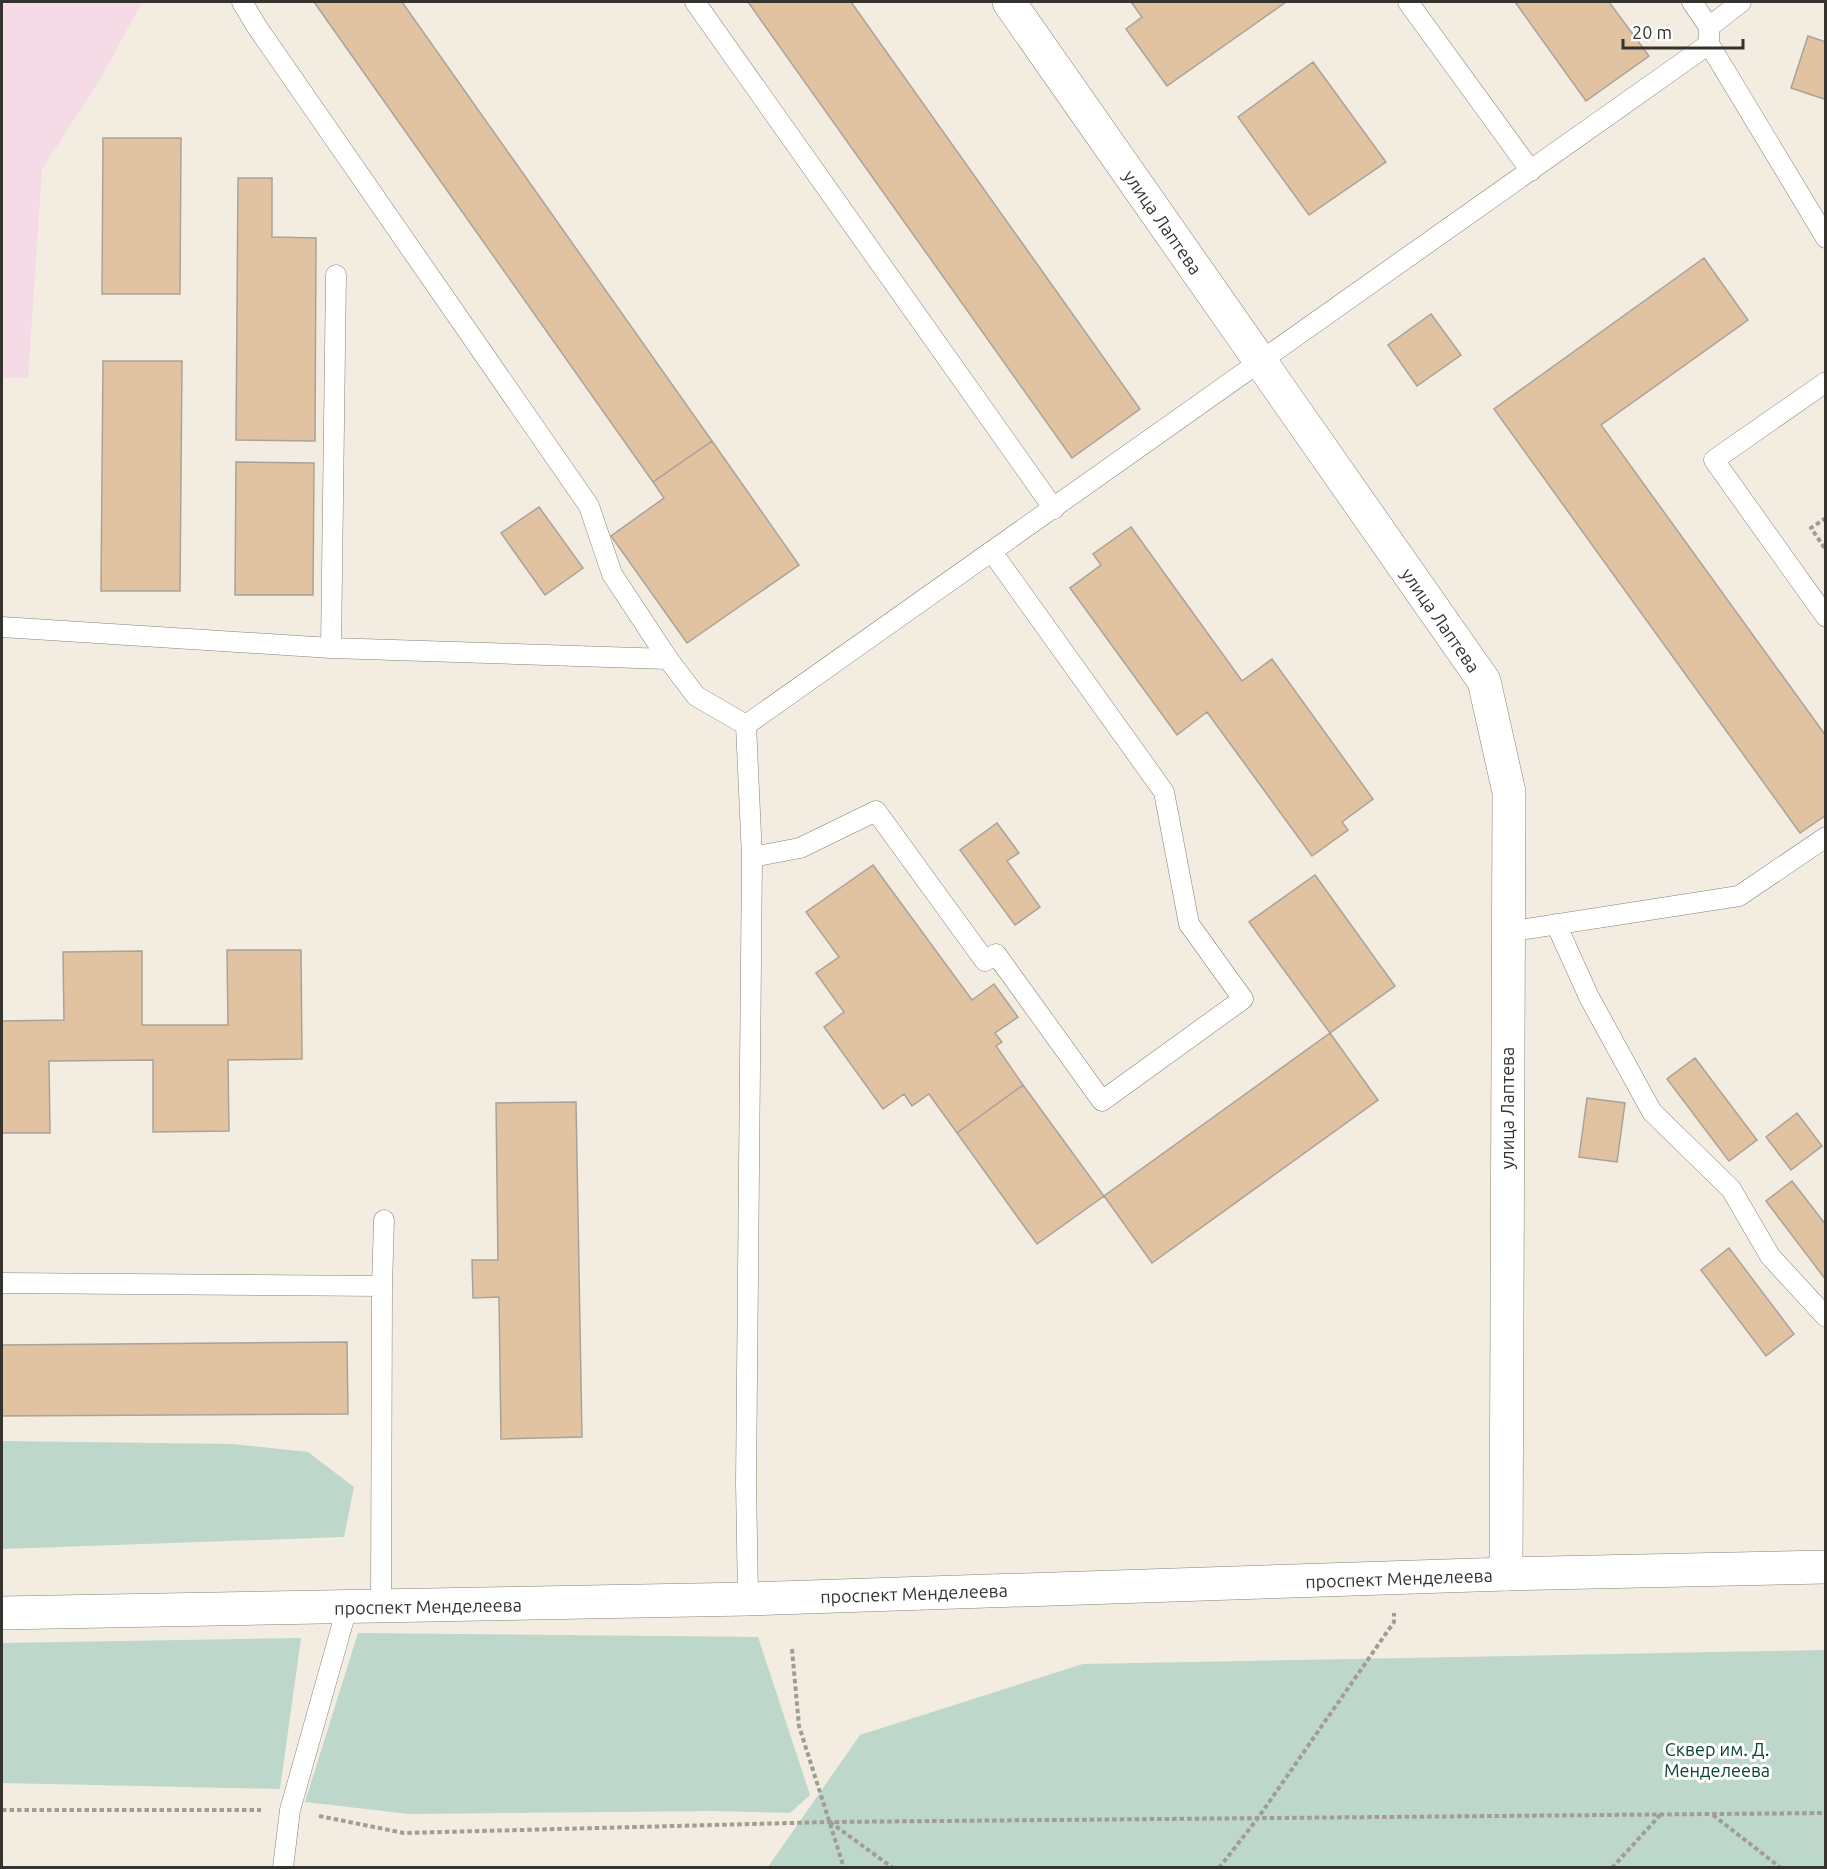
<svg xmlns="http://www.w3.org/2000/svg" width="1827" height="1869" viewBox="0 0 1827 1869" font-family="Ubuntu,sans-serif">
<rect width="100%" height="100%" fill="#f2ece1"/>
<!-- education -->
<path fill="#f4dbe6" d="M2,2H142L101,78L42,169L28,378H2Z"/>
<!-- green -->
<path fill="#bdd7ca" d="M2,1441L232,1444L308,1452L354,1487L344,1537L2,1549Z
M358,1633L758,1637L810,1795L790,1813L713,1811L409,1814L305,1802Z
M301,1638L280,1789L2,1783V1643Z
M1825,1650V1867H768L860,1735L1083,1664Z"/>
<!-- building -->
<path fill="#e1c3a2" stroke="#aaa299" stroke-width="1.5" d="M314,2H402L712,441L653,482Z
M748,2H851L1140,409L1072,458Z
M1131,2H1286L1167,86L1126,29L1142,17Z
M1515,2H1609L1649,56L1586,101Z
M1808,36L1826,42V94L1824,99L1791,88Z
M1313,62L1386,162L1309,215L1238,117Z
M103,138H181L180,294H102Z
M238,178H272V237L316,238L315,441L236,440Z
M1704,258L1748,320L1601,425L1826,736V815L1800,833L1494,409Z
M1431,314L1461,355L1417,386L1388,345Z
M103,361H182L180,591H101Z
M712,441L799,565L687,643L611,536L664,498L653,482Z
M236,462L314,463L313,595H235Z
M539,507L583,568L545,595L501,533Z
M1131,527L1242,681L1272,659L1373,799L1342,822L1348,830L1312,856L1207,712L1177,735L1070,588L1101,565L1093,554Z
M997,823L1019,853L1007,861L1040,907L1015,925L960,850Z
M873,865L972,1000L994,984L1018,1017L995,1033L1002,1042L996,1046L1023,1085L957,1133L929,1094L912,1106L904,1094L883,1109L824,1027L844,1012L816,973L839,957L806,912Z
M1315,875L1395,986L1330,1033L1249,922Z
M227,950H301L302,1059L228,1060L229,1131L153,1132V1060L49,1061L50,1133H2V1021L64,1020L63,952L142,951V1025H228Z
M1330,1033L1378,1100L1152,1263L1104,1196Z
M1695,1058L1757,1140L1729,1161L1667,1079Z
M1023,1085L1104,1196L1037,1244L957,1133Z
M1587,1098L1625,1103L1617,1162L1579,1157Z
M576,1102L582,1437L501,1439L499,1297L473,1298L472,1260H498L496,1103Z
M1797,1113L1822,1146L1791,1170L1766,1137Z
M1792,1181L1826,1225V1280L1766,1201Z
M1729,1248L1794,1334L1766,1356L1701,1270Z
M347,1342L348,1414L2,1416V1345Z"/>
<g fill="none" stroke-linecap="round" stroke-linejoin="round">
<defs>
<path id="service" d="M242,2L257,27L589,506L612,574L668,659L696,696L746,725
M695,2L1054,509
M1408,2L1531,171
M1692,2L1709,27V44L1826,238
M1709,27L1741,2
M336,275L331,648L668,659
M1826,382L1714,460L1826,617
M2,627L331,648
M746,725L1709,44
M746,725L752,857L746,1483L748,1599
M752,857L800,848L876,811L985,961L996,954L1102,1101L1243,999L1189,924L1164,792L992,552
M1556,924L1589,997L1652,1112L1731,1189L1770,1256L1826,1317
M1507,932L1739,896L1826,837
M2,1283L382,1286
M381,1607L382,1286L384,1220
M283,1868L290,1810L347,1608"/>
<path id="minor" d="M1009,2L1484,681L1509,792L1506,1574"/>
<path id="secondary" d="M2,1613L748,1599L1506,1574L1826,1567"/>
</defs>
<!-- service casing -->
<use href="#service" stroke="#878278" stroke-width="21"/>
<!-- minor casing -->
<use href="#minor" stroke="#878278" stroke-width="34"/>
<!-- secondary casing -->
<use href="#secondary" stroke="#878278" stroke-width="34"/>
<!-- path -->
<path stroke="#a19d94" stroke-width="4" stroke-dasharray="4.5 3" stroke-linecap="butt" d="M1826,518L1811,528L1826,550
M792,1649L799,1726L844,1868
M2,1810H261
M1713,1815L1781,1868
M319,1816L404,1833L829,1822L1826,1813
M830,1822L893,1868
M1219,1868L1258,1818L1394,1622V1613
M1612,1868L1661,1814"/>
<!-- service -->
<use href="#service" stroke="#fff" stroke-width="20"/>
<!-- minor -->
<use href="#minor" stroke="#fff" stroke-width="33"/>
<!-- secondary -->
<use href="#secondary" stroke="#fff" stroke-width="33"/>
</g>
<g text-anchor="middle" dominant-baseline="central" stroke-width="6" stroke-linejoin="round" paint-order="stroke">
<!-- street labels -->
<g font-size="18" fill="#35332e" stroke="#fff">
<text transform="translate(1163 222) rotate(55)">улица Лаптева</text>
<text transform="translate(1441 620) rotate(55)">улица Лаптева</text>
<text transform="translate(1507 1108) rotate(-90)">улица Лаптева</text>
<text transform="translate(1399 1578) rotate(-2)">проспект Менделеева</text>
<text transform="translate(914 1593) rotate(-2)">проспект Менделеева</text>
<text transform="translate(428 1606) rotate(-1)">проспект Менделеева</text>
</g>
<!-- park labels -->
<g font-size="18" fill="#0a4531" stroke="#fff">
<text x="1717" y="1749">Сквер им. Д.<tspan x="1717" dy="21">Менделеева</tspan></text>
</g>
</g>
<!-- border -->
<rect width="1827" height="1869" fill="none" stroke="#35332e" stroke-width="6"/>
<!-- scale -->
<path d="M1623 39v9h120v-9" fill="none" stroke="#35332e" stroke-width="3"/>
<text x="1632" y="39" font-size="18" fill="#35332e" stroke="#ffffff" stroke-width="4.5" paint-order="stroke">20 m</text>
</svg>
